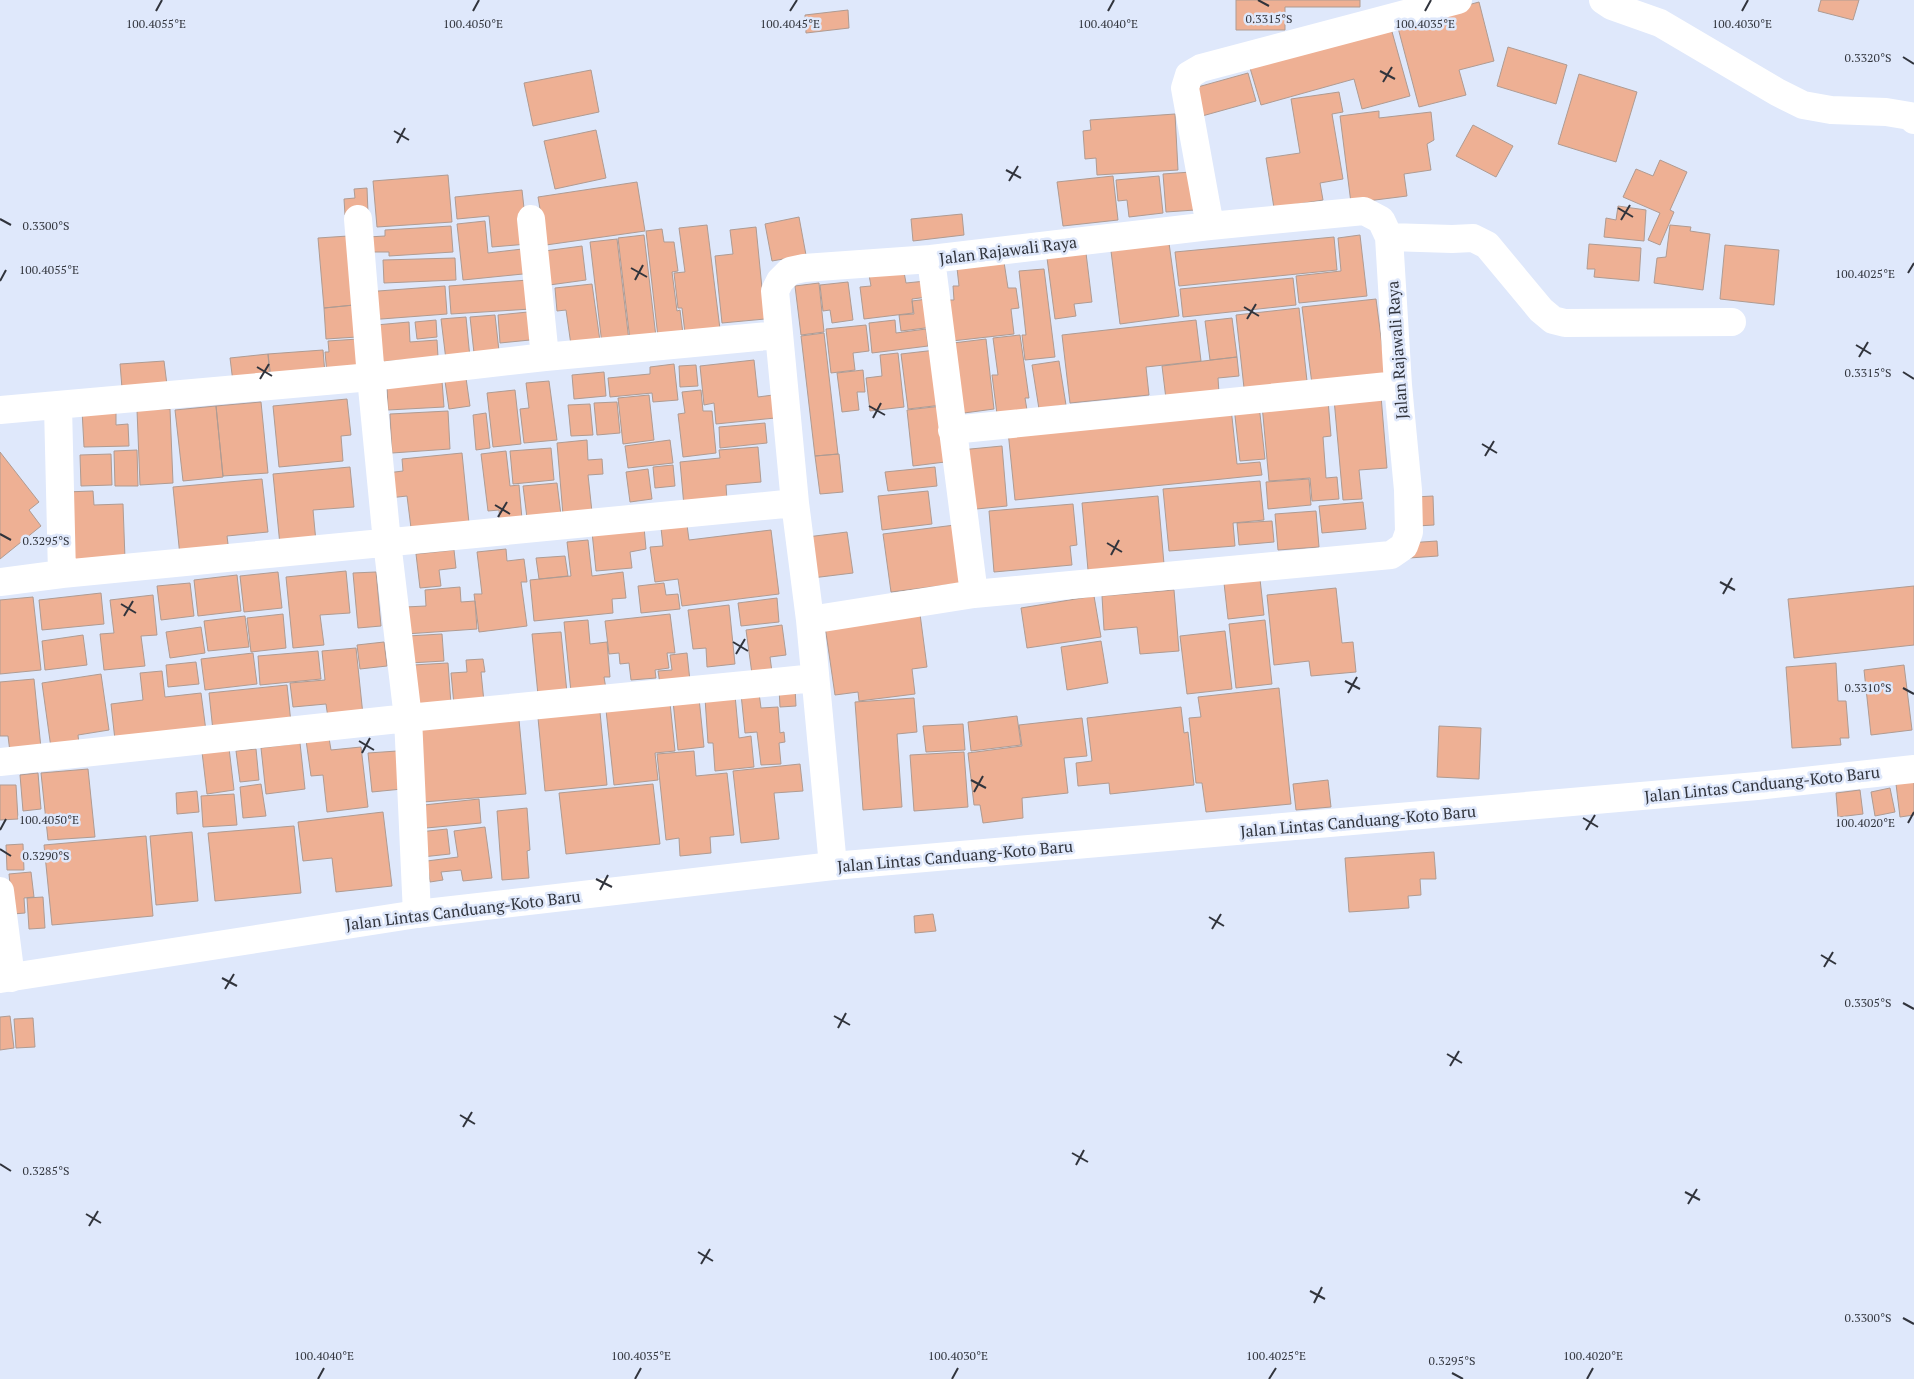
<svg xmlns="http://www.w3.org/2000/svg" width="1914" height="1379" viewBox="0 0 1914 1379" font-family="'PT Serif',serif">
<rect width="100%" height="100%" fill="#dfe8fb"/>
<!-- building -->
<path fill="#eeb094" stroke="#af9b92" d="M1236,0H1360V7H1285V30H1236Z
M1821,0H1859L1853,20L1818,11Z
M1479,2L1494,61L1459,70L1466,95L1419,107L1397,24Z
M848,10L849,28L806,33L805,15Z
M1389,21L1410,96L1362,109L1354,79L1261,105L1250,68Z
M1508,47L1567,65L1556,104L1497,86Z
M591,70L599,112L533,126L524,83Z
M1248,73L1256,101L1195,118L1187,90Z
M1579,74L1637,92L1616,162L1558,144Z
M1339,92L1343,112L1332,114L1343,179L1320,183L1323,200L1274,208L1266,158L1300,153L1291,99Z
M1379,111V118L1431,112L1434,140L1427,144L1431,170L1404,174L1407,196L1351,203L1340,116Z
M1175,114L1178,170L1097,175L1096,158L1085,159L1083,131L1091,130L1090,120Z
M1473,125L1513,146L1496,177L1456,156Z
M596,130L606,178L555,189L544,141Z
M1660,160L1687,172L1670,210L1674,212L1660,245L1648,240L1660,213L1623,197L1636,169L1653,176Z
M1191,172L1195,210L1166,212L1163,174Z
M448,175L452,222L377,227L373,181Z
M1113,176L1118,220L1063,226L1057,182Z
M1159,176L1163,213L1129,217L1127,200L1118,201L1116,180Z
M637,182L645,231L546,245L538,197Z
M367,188L368,213L345,215L344,199L355,198L354,189Z
M522,190L528,244L492,247L489,216L457,219L455,197Z
M1618,206L1646,210L1644,241L1604,237L1606,218L1616,220Z
M962,214L964,235L913,241L911,219Z
M799,217L806,255L772,261L765,224Z
M485,221L488,253L531,248L533,273L463,280L457,224Z
M707,225L720,329L685,333L682,308H678L674,273L685,272L679,228Z
M1670,225L1691,227L1690,231L1710,234L1703,290L1654,283L1657,258L1666,257Z
M451,226L453,252L389,256V252H369L368,237L385,236V230Z
M756,227L765,319L722,323L715,256L733,254L730,230Z
M662,229L664,242H674L678,271L672,272L677,311L680,310L683,334L658,337L646,231Z
M644,235L656,337L630,340L618,238Z
M1360,235L1367,296L1299,303L1296,276L1341,271L1338,238Z
M348,236L354,305L324,308L318,238Z
M1334,237L1337,270L1179,286L1175,252Z
M617,239L629,341L602,344L590,242Z
M1169,243L1179,316L1120,324L1111,251Z
M1589,244L1641,248L1639,281L1594,277L1595,269H1587Z
M1725,245L1779,250L1774,305L1720,299Z
M582,246L586,280L542,286L537,252Z
M1086,253L1092,302L1074,304L1076,316L1055,319L1047,258Z
M455,258L456,280L384,283L383,260Z
M1004,262L1008,288H1016L1019,308L1011,309L1014,334L943,342L947,300H954L953,286H959L957,268Z
M1044,269L1055,357L1025,360L1022,335H1026L1019,271Z
M904,272L906,283L926,281L928,297L912,299L913,313L864,319L860,287L871,286L869,275Z
M1293,278L1296,305L1183,317L1180,289Z
M528,280L531,309L451,314L449,286Z
M848,282L853,320L832,323L830,310L823,311L820,285Z
M819,283L824,332L801,335L795,286Z
M592,284L600,341L571,345L566,310L557,311L555,288Z
M445,286L447,314L368,320L365,292Z
M935,298L933,327L901,331L899,315L914,314L912,301Z
M1376,299L1386,376L1312,384L1302,307Z
M354,305L357,337L326,339L324,308Z
M1299,308L1307,381L1244,388L1236,315Z
M538,311L540,339L500,343L498,315Z
M495,315L499,351L474,353L470,317Z
M466,317L470,358L446,360L441,319Z
M1232,318L1237,357L1210,360L1205,321Z
M436,320L437,337L417,339L415,322Z
M895,320L896,333L926,329L928,346L872,353L869,323Z
M1196,320L1201,361L1146,367L1149,395L1070,403L1062,335Z
M409,322L410,342L437,340L438,357L379,362L376,325Z
M866,325L869,351L853,353L855,370L831,373L826,329Z
M824,333L838,454L815,456L801,336Z
M1020,335L1029,398H1025L1027,410L997,414L992,375H998L993,338Z
M358,339L361,372L327,374L325,352H329L328,341Z
M986,339L994,409L964,413L945,344Z
M323,350L325,374L271,378L268,354Z
M936,350L942,405L908,409L901,354Z
M898,353L904,407L870,411L866,378L882,376L880,355Z
M268,354L270,380L233,382L230,358Z
M1237,357L1239,376L1218,378L1219,393L1166,399L1162,366Z
M754,360L758,397L773,395L775,418L716,424L714,403L704,405L700,366Z
M164,361L167,385L122,388L120,364Z
M1059,361L1066,405L1039,409L1032,365Z
M674,364L678,400L653,402L652,393L610,397L608,378L650,374V367Z
M696,365L698,386L680,387L679,366Z
M863,370L865,392H857L859,410L842,412L837,373Z
M604,372L606,396L574,399L572,375Z
M466,378L470,406L449,409L445,381Z
M442,381L444,407L388,410L387,384Z
M549,381L557,440L524,443L520,409L529,408L526,383Z
M515,390L521,444L493,447L487,393Z
M701,390L703,411H712L716,453L683,457L678,414L685,413L682,392Z
M649,395L654,440L623,444L618,398Z
M1381,396L1387,468L1359,470L1362,499L1343,500L1334,399Z
M347,399L351,435L341,436L343,461L279,467L273,406Z
M1328,400L1331,436L1323,437L1326,478L1337,477L1339,499L1312,501L1310,478L1269,481L1262,405Z
M261,402L268,473L223,476L216,406Z
M617,402L620,433L597,435L594,403Z
M590,404L593,435L571,436L568,405Z
M1259,405L1265,459L1240,461L1234,407Z
M216,406L223,477L183,481L175,410Z
M942,406L953,461L913,466L907,410Z
M1231,408L1237,464L1260,462L1262,475L1015,500L1008,431Z
M116,409V425L128,424L129,446L84,447L82,410Z
M170,409L173,483L140,485L137,410Z
M448,411L450,449L392,453L390,414Z
M486,413L490,448L476,450L473,415Z
M765,423L767,443L720,448L719,427Z
M587,440L588,460L602,459L603,474L588,475L592,512L563,515L557,443Z
M670,440L673,463L628,468L625,446Z
M1002,446L1007,506L966,510L960,450Z
M758,447L761,482L726,485L727,501L684,506L680,462L720,458L719,450Z
M551,448L554,480L513,484L510,451Z
M137,450L138,486H115L114,451Z
M506,451L510,486L519,485L522,519L500,522L499,510L488,511L481,454Z
M0,452L39,502L29,510L41,526L0,559Z
M462,453L469,523L411,528L407,496L389,498L387,473L403,471L402,459Z
M111,454L112,485L81,486L80,455Z
M839,454L843,492L820,494L815,456Z
M673,465L675,486L655,488L653,467Z
M350,467L354,507L313,510L316,542L280,545L273,474Z
M935,467L937,486L888,491L885,472Z
M648,469L652,499L630,502L626,472Z
M262,479L268,532L227,536L229,552L180,556L173,487Z
M1309,479L1311,505L1268,509L1266,482Z
M1260,481L1264,520L1233,523L1235,546L1169,551L1163,489Z
M557,483L561,515L527,518L523,486Z
M93,491L94,505L123,504L125,559L68,561L65,492Z
M928,491L932,524L882,530L878,496Z
M1158,496L1164,564L1088,570L1082,503Z
M1433,496L1434,525L1417,526L1415,497Z
M1363,502L1366,529L1322,533L1319,506Z
M1073,504L1077,545L1070,546L1072,565L994,572L989,511Z
M1316,511L1319,547L1278,550L1275,514Z
M1272,521L1274,542L1239,545L1237,523Z
M687,525L689,540L771,530L779,594L682,606L678,579L655,582L650,547L663,546L661,528Z
M955,525L963,583L891,592L883,534Z
M644,527L646,549L630,552L632,568L596,571L592,532Z
M847,532L853,573L812,578L807,537Z
M588,540L592,576L623,572L626,598L612,599L613,613L534,621L530,580L571,576L567,542Z
M1437,541L1438,556L1409,558L1407,543Z
M506,549L507,561L524,559L527,582H521L527,626L479,632L474,594H482L477,552Z
M454,550L456,568L439,570L441,586L420,588L416,554Z
M565,556L568,576L539,579L536,558Z
M346,571L350,613L320,615L324,645L293,648L286,577Z
M278,572L282,608L244,612L240,576Z
M376,572L381,626L358,628L353,573Z
M237,575L241,611L198,616L194,580Z
M1260,579L1264,615L1228,619L1224,583Z
M190,583L194,616L161,620L157,586Z
M664,583L666,595L678,594L680,609L641,613L638,586Z
M1914,586V645L1794,658L1788,599Z
M460,587L461,602L475,601L477,629L406,634L405,607L426,606L425,590Z
M1336,588L1342,643L1353,642L1356,672L1311,676L1309,661L1274,665L1267,595Z
M1174,590L1179,651L1140,654L1137,627L1104,630L1102,596Z
M101,593L104,624L42,630L39,600Z
M153,595L157,635L141,636L145,666L104,670L100,634L114,633L110,600Z
M1094,596L1101,637L1027,648L1021,608Z
M33,597L41,670L0,674V600Z
M777,598L779,622L741,626L738,603Z
M729,605L735,664L707,667L706,648L693,649L688,610Z
M283,614L286,648L251,652L247,618Z
M670,614L675,653H667L669,668L655,670L656,678L631,680L629,663L620,664L619,653L609,654L605,621Z
M920,614L927,667L912,669L915,694L859,701L858,692L835,695L825,626Z
M245,616L249,647L208,651L204,621Z
M588,620L590,644L607,642L610,677H604L606,689L571,692L564,622Z
M1265,620L1272,684L1236,688L1229,624Z
M782,625L786,655L770,657L772,672L752,674L746,630Z
M201,627L205,653L170,658L166,632Z
M1225,631L1232,689L1187,694L1180,636Z
M561,632L567,693L538,695L532,634Z
M442,634L444,661L410,663L408,636Z
M83,635L87,665L45,670L42,641Z
M1101,641L1108,683L1067,690L1061,647Z
M384,642L387,666L360,669L357,645Z
M356,648L363,715L328,718L326,704L293,707L290,683L325,680L322,651Z
M318,651L321,679L260,685L258,656Z
M253,653L257,684L205,690L201,659Z
M687,653L690,681L660,684L658,671L672,670L670,655Z
M483,659L485,672H481L484,702L454,705L451,673L467,672L466,660Z
M196,662L199,684L168,687L166,665Z
M448,663L451,704L416,706L413,665Z
M1836,663L1838,701H1846L1849,738H1840L1841,745L1792,748L1786,667Z
M1904,665L1912,730L1871,735L1864,670Z
M162,671L165,697L201,693L206,731L115,740L111,704L143,700L140,673Z
M101,674L109,730L78,735L79,744L51,748L42,683Z
M34,679L41,748L10,752L8,736H0V682Z
M287,685L291,723L213,731L209,693Z
M779,688H795L796,706L780,707Z
M1279,688L1291,804L1206,812L1202,783H1196L1189,718L1201,717L1198,697Z
M759,693L761,708L778,707L780,733L784,732L785,742L779,743L781,764L761,765L757,732L745,733L741,694Z
M735,695L739,738L751,736L754,767L715,771L713,743H708L705,698Z
M699,698L704,747L678,750L673,701Z
M914,698L917,732L897,734L902,807L863,810L855,702Z
M670,703L675,751L655,753L658,780L614,785L606,710Z
M1181,707L1184,733L1188,732L1194,785L1110,794L1109,783L1078,786L1076,763L1092,761L1087,718Z
M600,712L607,785L545,791L538,718Z
M1017,716L1021,745L971,751L968,722Z
M1082,718L1087,756L1064,758L1068,793L1022,798L1023,818L983,823L980,805H974L968,753L1022,746L1019,725Z
M519,720L526,794L423,802L417,728Z
M963,724L965,750L926,752L923,726Z
M1439,726L1481,728L1479,779L1437,777Z
M329,738L331,750L361,747L368,807L327,812L323,775L311,776L306,740Z
M300,743L305,789L266,794L261,748Z
M229,748L234,790L207,794L202,752Z
M256,749L259,780L240,782L236,751Z
M397,751L402,789L372,792L368,753Z
M694,751L696,776L727,773L734,835L710,837L711,853L680,856L679,838L666,840L657,754Z
M964,752L968,807L914,811L910,755Z
M800,764L803,791L774,793L779,839L741,843L733,771Z
M88,769L95,837L48,840L41,773Z
M38,773L41,809L23,811L20,775Z
M1328,780L1331,807L1296,810L1293,784Z
M1914,781V815L1900,817L1896,784Z
M261,784L266,816L243,818L240,787Z
M653,784L660,844L566,854L559,793Z
M0,785H16L18,819L0,820Z
M1890,788L1895,812L1875,816L1871,792Z
M1860,790L1863,814L1838,817L1836,793Z
M197,791L199,812L177,814L176,793Z
M234,794L237,825L203,827L201,796Z
M479,799L481,823L426,828L424,805Z
M527,808L530,850L527,851L529,878L502,880L497,811Z
M383,812L392,886L336,892L332,858L303,861L298,822Z
M294,826L301,893L215,901L208,833Z
M485,827L492,878L463,881L461,870L441,872L443,880L430,882L427,861L458,857L454,831Z
M447,829L450,854L422,857L419,832Z
M192,832L198,901L156,905L150,836Z
M146,836L153,916L52,925L44,845Z
M23,844L24,870H7L6,845Z
M1434,852L1436,879H1420L1421,895L1408,896L1409,908L1349,912L1345,858Z
M31,872L34,897L24,898L25,913L13,914L9,874Z
M43,897L45,928L29,929L27,898Z
M933,914L936,931L915,933L914,916Z
M10,1016L14,1048L0,1050V1017Z
M33,1018L35,1047L16,1048L14,1019Z"/>
<g fill="none" stroke-linecap="round" stroke-linejoin="round">
<!-- minor -->
<path stroke="#fff" stroke-width="28" d="M1603,0L1612,6L1660,23L1777,92L1803,105L1831,110L1886,112L1910,116L1914,120
M358,219L371,377L387,542L408,718L417,914
M531,219L545,357
M1210,226L1185,88L1189,75L1201,68L1458,0
M1389,237L1452,239L1473,238L1487,245L1541,310L1553,320L1565,323L1732,322
M931,259L974,594
M58,406L62,574
M0,410L371,377L545,357L778,335
M952,430L1398,385
M0,582L62,574L795,503
M810,620L974,594L1391,555L1404,546L1409,532L1408,490L1398,385L1389,237L1381,220L1364,211L1210,226L931,259L804,268L790,271L780,281L775,291L795,503L810,620L833,866
M0,762L408,718L815,678
M0,891L11,978"/>
<!-- secondary -->
<path stroke="#fff" stroke-width="28" d="M0,979L417,914L833,866L1757,786L1914,769"/>
</g>
<!-- ticks -->
<path fill="none" stroke="#31343c" stroke-width="2" d="M1258,0L1269,6M156,11L162,0M473,11L479,0M790,11L797,0M1108,11L1114,0M1425,11L1431,0M1742,11L1748,0M1903,57L1914,64M1380,71L1395,79M1383,82L1392,67M394,131L409,140M397,143L405,128M1006,170L1021,178M1009,181L1018,166M1618,208L1633,217M0,219L11,225M1621,220L1630,205M631,268L647,277M1908,273L1914,263M635,280L643,265M0,281L6,270M1244,307L1259,316M1247,319L1256,304M1856,345L1871,354M1859,357L1868,342M257,367L272,376M1903,372L1914,379M260,379L269,364M869,406L885,415M873,418L881,403M1482,444L1497,453M1485,456L1494,441M495,505L510,514M498,517L507,502M0,534L11,540M1107,543L1122,552M1111,555L1119,540M1720,582L1735,590M1723,594L1732,578M121,604L136,613M124,616L133,601M733,642L748,651M736,654L745,639M1345,681L1360,689M1903,688L1914,694M1348,693L1357,677M359,741L374,750M362,753L370,738M971,780L986,788M974,792L983,776M1583,818L1598,827M1908,823L1914,812M0,830L6,819M1586,830L1595,815M0,849L11,856M596,879L612,887M600,890L608,875M1209,917L1224,926M1212,929L1221,914M1821,955L1836,964M1824,967L1833,952M222,978L237,986M225,989L234,974M1903,1003L1914,1009M834,1016L850,1025M838,1028L846,1013M1447,1054L1462,1063M1450,1066L1459,1051M460,1115L475,1124M463,1127L472,1112M1072,1153L1088,1162M0,1164L11,1171M1076,1165L1084,1150M1685,1192L1700,1200M1688,1204L1697,1189M86,1214L101,1223M89,1226L98,1211M698,1252L713,1261M701,1264L710,1249M1310,1291L1325,1299M1314,1303L1322,1287M1903,1318L1914,1324M1452,1373L1463,1379M318,1379L324,1368M635,1379L641,1368M952,1379L958,1368M1269,1379L1276,1368M1587,1379L1593,1368"/>
<g text-anchor="middle" dominant-baseline="central" stroke-width="5" stroke-linejoin="round" paint-order="stroke">
<!-- street labels -->
<g font-size="16" fill="#31343c" stroke="#dfe8fb">
<text transform="translate(1008 250) rotate(-7)">Jalan Rajawali Raya</text>
<text transform="translate(1397 350) rotate(-94)">Jalan Rajawali Raya</text>
<text transform="translate(1762 784) rotate(-6)">Jalan Lintas Canduang-Koto Baru</text>
<text transform="translate(1358 821) rotate(-5)">Jalan Lintas Canduang-Koto Baru</text>
<text transform="translate(955 856) rotate(-5)">Jalan Lintas Canduang-Koto Baru</text>
<text transform="translate(463 910) rotate(-7)">Jalan Lintas Canduang-Koto Baru</text>
</g>
</g>
<g font-size="12" text-anchor="middle" fill="#31343c" stroke="#dfe8fb" stroke-width="5" stroke-linejoin="round" paint-order="stroke">
<text x="1269" y="23">0.3315°S</text>
<text x="156" y="28">100.4055°E</text>
<text x="473" y="28">100.4050°E</text>
<text x="790" y="28">100.4045°E</text>
<text x="1108" y="28">100.4040°E</text>
<text x="1425" y="28">100.4035°E</text>
<text x="1742" y="28">100.4030°E</text>
<text x="1868" y="62">0.3320°S</text>
<text x="46" y="230">0.3300°S</text>
<text x="49" y="274">100.4055°E</text>
<text x="1865" y="278">100.4025°E</text>
<text x="1868" y="377">0.3315°S</text>
<text x="46" y="545">0.3295°S</text>
<text x="1868" y="692">0.3310°S</text>
<text x="49" y="824">100.4050°E</text>
<text x="1865" y="827">100.4020°E</text>
<text x="46" y="860">0.3290°S</text>
<text x="1868" y="1007">0.3305°S</text>
<text x="46" y="1175">0.3285°S</text>
<text x="1868" y="1322">0.3300°S</text>
<text x="324" y="1360">100.4040°E</text>
<text x="641" y="1360">100.4035°E</text>
<text x="958" y="1360">100.4030°E</text>
<text x="1276" y="1360">100.4025°E</text>
<text x="1593" y="1360">100.4020°E</text>
<text x="1452" y="1365">0.3295°S</text>
</g>
</svg>
